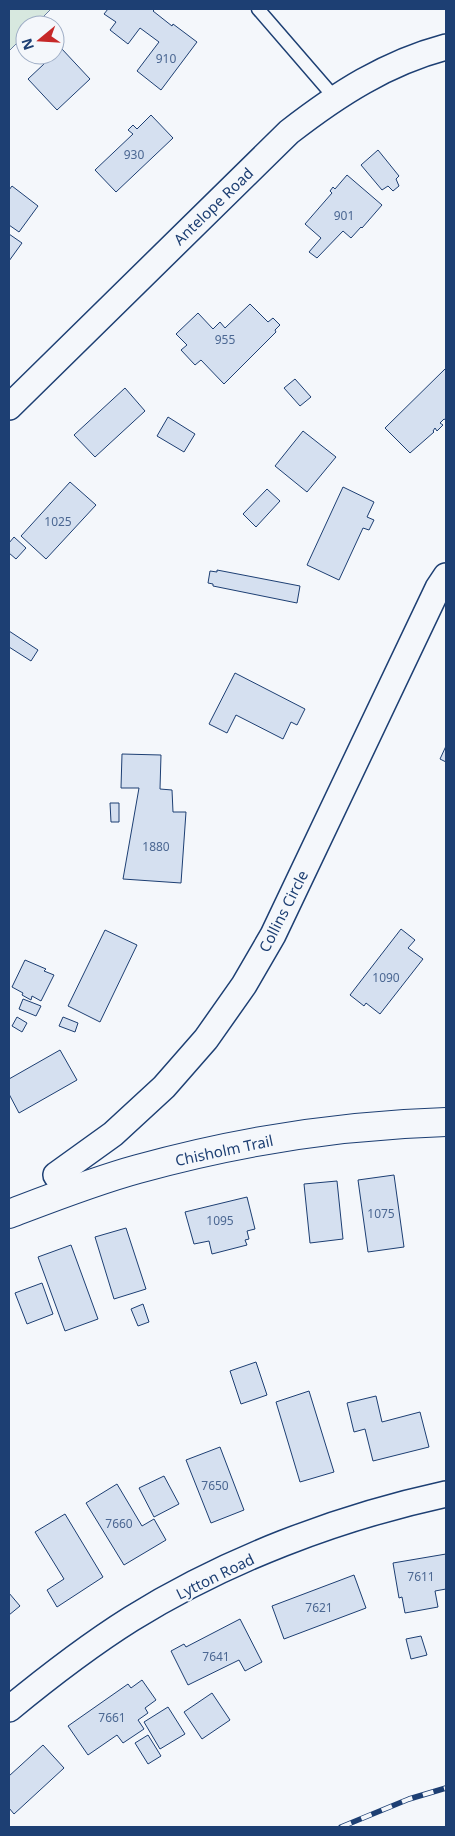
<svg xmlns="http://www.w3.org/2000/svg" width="455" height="1836" viewBox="0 0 455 1836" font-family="'Noto Sans',sans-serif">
<rect width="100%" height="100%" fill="#f4f7fb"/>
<!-- green -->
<path fill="#d7e8df" stroke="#687fa3" d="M9,9H51L35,25H25V35L9,51Z"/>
<!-- building -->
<path fill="#d5e0f0" stroke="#1d3f73" d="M108,9H152L154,10L153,11L172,26L173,24L197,42L161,90L137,71L159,42L140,28L128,44L110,30L116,22L104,14Z
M61,48L90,79L57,110L28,79Z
M151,115L173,138L116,192L95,170L133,134L128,130L133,125L137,129Z
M378,150L399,176L396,179L399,186L393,191L388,186L382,190L361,165Z
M347,175L382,205L362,228L361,227L351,238L343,231L317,258L309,252L321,238L305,224L332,193L330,191L333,187L335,189Z
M12,186L38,206L19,232L9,225V190Z
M9,234L22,243L9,261Z
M250,304L268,322L273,318L280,325L275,330L276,332L224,384L201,360L195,365L181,350L187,345L176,334L198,313L213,329L220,322L225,328Z
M446,368V420L444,419L440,423L443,425L437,431L435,428L433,431L434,432L410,453L385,428Z
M295,379L311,397L300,406L284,388Z
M125,388L145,411L95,457L74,435Z
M168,417L195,434L184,452L157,436Z
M303,431L336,457L307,492L275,466Z
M70,482L96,505L46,559L21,536Z
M343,487L374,502L367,517L374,520L369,530L363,528L339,580L307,565Z
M267,489L280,501L256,527L243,514Z
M14,537L26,548L16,559L9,553V543Z
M217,570L300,586L297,603L213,586V584L208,583L210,571L217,572Z
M9,631L38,650L31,661L9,647Z
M235,673L305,709L297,725L291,722L283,739L236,715L227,733L209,724Z
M446,746V762L440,759Z
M122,754L161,755L160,789L172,790L173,812H186L181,883L123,879L139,788H121Z
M110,803H119V822H111Z
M401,929L415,940L408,948L423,959L380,1014L366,1003L364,1006L350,995Z
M105,930L137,945L100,1022L68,1006Z
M25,960L46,969L44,971L54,975L41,1001L32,996L31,1000L22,995L23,993L12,987Z
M23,999L41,1006L36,1016L19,1009Z
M17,1017L27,1023L22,1032L12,1026Z
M63,1017L78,1023L75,1032L59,1026Z
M60,1050L77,1080L19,1113L9,1094V1079Z
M394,1175L404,1247L368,1252L358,1180Z
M337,1181L343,1239L310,1243L304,1184Z
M247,1197L255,1229L247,1231L249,1239L245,1240L247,1245L212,1254L209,1241L194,1244L185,1212Z
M126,1228L146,1289L114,1299L95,1237Z
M71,1245L98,1319L65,1331L38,1257Z
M42,1283L53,1314L27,1324L15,1293Z
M143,1304L149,1322L138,1326L131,1309Z
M256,1362L267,1395L241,1404L230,1371Z
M309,1391L334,1472L300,1482L276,1402Z
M376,1396L382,1422L420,1412L429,1447L373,1461L365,1429L354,1432L347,1403Z
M220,1447L244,1510L211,1523L186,1460Z
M164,1476L179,1504L154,1517L139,1488Z
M117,1484L142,1526L154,1519L166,1540L124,1565L86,1503Z
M65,1514L103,1577L57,1607L47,1590L64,1579L35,1532Z
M446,1554V1589L435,1591L438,1607L405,1613L402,1597L399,1598L393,1563Z
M354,1575L366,1608L284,1639L272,1606Z
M9,1593L20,1606L9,1615Z
M240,1619L262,1662L245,1671L239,1660L188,1685L171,1651L184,1644L186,1647Z
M421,1636L427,1655L411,1659L406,1639Z
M142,1680L156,1700L145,1708L148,1713L138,1720L144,1729L123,1743L117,1735L88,1755L68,1726L128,1684L131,1688Z
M212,1693L230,1720L202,1739L184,1712Z
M168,1707L185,1734L160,1749L144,1722Z
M148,1735L161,1756L148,1764L135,1743Z
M43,1745L64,1768L14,1814L9,1808V1776Z"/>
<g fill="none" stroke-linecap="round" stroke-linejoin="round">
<defs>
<path id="lane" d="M258,9L335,98"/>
<path id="street" d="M9,407L289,132C338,94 386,63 446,47
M68,1191L56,1175L113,1134L164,1087L206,1039L244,985L273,935L438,588L446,576
M9,1709C48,1677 88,1646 131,1619C226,1560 336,1518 446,1494"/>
<path id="secondary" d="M9,1214C51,1198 94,1181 138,1169C239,1141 342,1125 446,1122"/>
</defs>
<!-- lane casing -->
<use href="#lane" stroke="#1d3f73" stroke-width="15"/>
<!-- street casing -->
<use href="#street" stroke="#1d3f73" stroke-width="28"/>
<!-- secondary casing -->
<use href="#secondary" stroke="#1d3f73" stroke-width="30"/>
<!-- lane -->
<use href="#lane" stroke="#f4f7fb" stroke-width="12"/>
<!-- street -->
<use href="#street" stroke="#f4f7fb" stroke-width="25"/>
<!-- secondary -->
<use href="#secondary" stroke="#f4f7fb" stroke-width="28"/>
<defs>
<path id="rail" d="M341,1827L409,1799L446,1788"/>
</defs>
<!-- rail casing -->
<use href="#rail" stroke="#1d3f73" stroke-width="5.5"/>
<!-- rail -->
<use href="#rail" stroke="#f4f7fb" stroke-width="4" stroke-dasharray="11" stroke-linecap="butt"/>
</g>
<g text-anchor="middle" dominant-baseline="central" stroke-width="4" stroke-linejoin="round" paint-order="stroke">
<!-- number labels -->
<g font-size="12" fill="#4b6792">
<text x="166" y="58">910</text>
<text x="134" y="154">930</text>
<text x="344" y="215">901</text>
<text x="225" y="339">955</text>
<text x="58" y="521">1025</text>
<text x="156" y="846">1880</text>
<text x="386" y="977">1090</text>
<text x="381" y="1213">1075</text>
<text x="220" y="1220">1095</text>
<text x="215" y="1485">7650</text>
<text x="119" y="1523">7660</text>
<text x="421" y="1576">7611</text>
<text x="319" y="1607">7621</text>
<text x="216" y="1656">7641</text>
<text x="112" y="1717">7661</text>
</g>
<!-- street labels -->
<g font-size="15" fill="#1d3f73" stroke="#f4f7fb">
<text transform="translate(213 206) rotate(-44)">Antelope Road</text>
<text transform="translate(283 911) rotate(-63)">Collins Circle</text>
<text transform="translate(224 1150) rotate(-12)">Chisholm Trail</text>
<text transform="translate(215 1576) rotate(-26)">Lytton Road</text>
</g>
</g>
<!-- border -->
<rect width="455" height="1836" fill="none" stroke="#1d3f73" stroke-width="20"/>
<!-- north arrow -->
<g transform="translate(40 40) rotate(252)"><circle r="24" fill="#f4f7fb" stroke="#9eadc5"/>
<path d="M0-4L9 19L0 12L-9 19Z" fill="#c62828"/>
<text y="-8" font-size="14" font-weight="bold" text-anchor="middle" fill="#1d3f73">N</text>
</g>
</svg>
